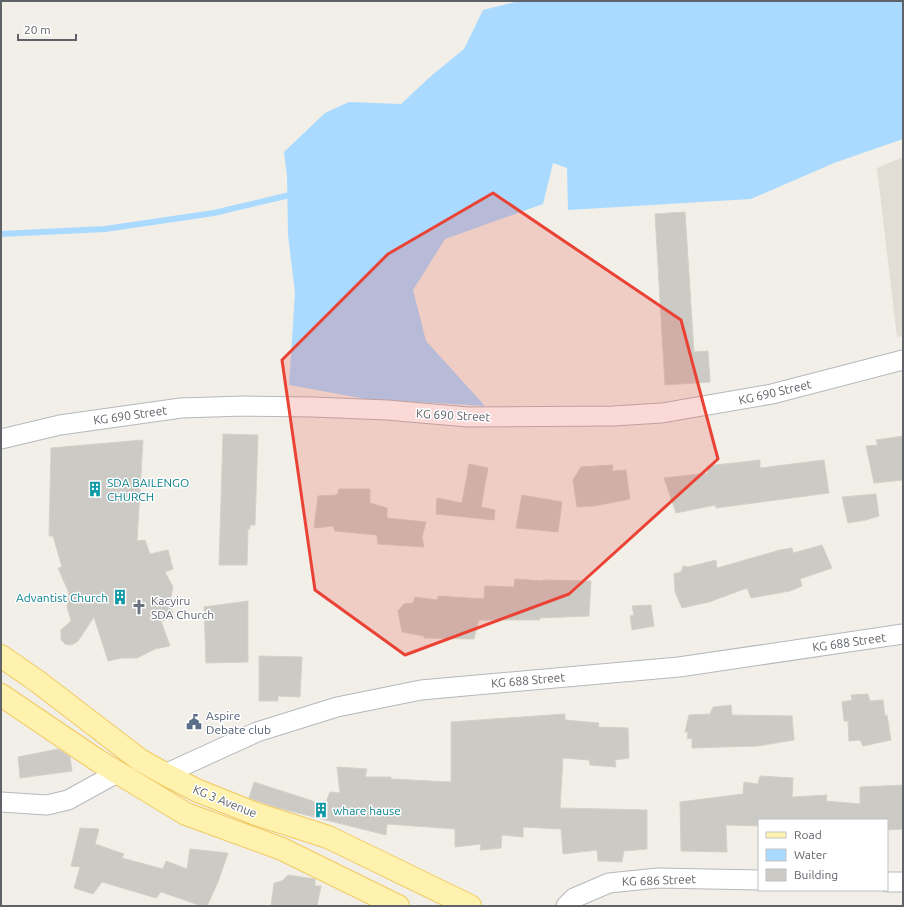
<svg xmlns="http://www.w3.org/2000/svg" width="904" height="907" viewBox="0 0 904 907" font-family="Ubuntu,sans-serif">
<rect width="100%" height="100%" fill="#f1efe8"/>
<!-- education -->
<path fill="#e1ded6" d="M903,157V336L897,337L877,168Z"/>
<!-- water -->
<path fill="#aadaff" d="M519,1H903V139L834,163L751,199L568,210L567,168L553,163L543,204L445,239L413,290L426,341L485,406L366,399L289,385L295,293L288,235L287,176L284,152L325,113L349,102L401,104L431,76L464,49L483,10Z"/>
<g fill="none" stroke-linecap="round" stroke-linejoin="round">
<!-- stream -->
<path stroke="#aadaff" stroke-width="6" d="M1,234L105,229L214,213L294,194"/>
</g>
<!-- building -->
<path fill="#cccac5" stroke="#d6d1c6" d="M685,212L694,352L708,351L710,382L665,385L655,214Z
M223,434L258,435L255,525H250V529H248L247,565H219Z
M903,436V480L874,483L866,446L878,445L876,440Z
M143,440L137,541L145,540L150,554L168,550L173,569L165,572L173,587L170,602L174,618L161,621L170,646L155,649L137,658H122L108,661L94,617L78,641L75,643L71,645L65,644L61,640V630L71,621L67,606L69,593L58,568L62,567L53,536H49L51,448Z
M760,460V468L824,460L829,493L716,508L715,505L676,513L664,478L708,473L707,466Z
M469,464L488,468L481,507L495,510L494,520L436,514L437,498L462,503Z
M613,465L612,471L626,470L630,499L594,506L577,507L573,480L581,467Z
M339,489H370V503L387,508V518L426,522L422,537L424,547L378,544L377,535L335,531L333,526L314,528L318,496L337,495Z
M876,494L879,516L866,520L848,523L842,497Z
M522,495L562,502L558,532L516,528Z
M822,545L832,568L800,579L802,586L790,591L751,598L747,588L709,602L682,608L675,592L674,574L681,572L683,566L688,567L716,560L717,568L780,550L792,548L793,553Z
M515,579L543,581V580L591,581L589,616L539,618L540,620H479L474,639L424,638V636L402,632L398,611L404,604L413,603L415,597L437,600L438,596L484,599L485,586L514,587Z
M248,601V662L206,663L204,607Z
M651,605L654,626L632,630L630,616L634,615L632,606Z
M259,656L302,657L300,697L278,696V701H259Z
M868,694L870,701L883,700L885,716L887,715L891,740L863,746L860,740L849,741L848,721H844L842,702L852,700L851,695Z
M731,705L732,715L792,716L794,740L758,746L692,748V738L687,739L688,732H685L689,715L710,714L713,707Z
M565,714V720L599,723L598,727L628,728L629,758L615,760L616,767L590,765L589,760L563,758L560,808L647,810V849L624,851L622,862L598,861L597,850L563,854L561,829L523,827V837L502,835L501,848L480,850L481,844L455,847V829L387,824L386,835L278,808L249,798L254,782L325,805L330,792L340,793L337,767L367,769L365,777H391V779L451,782V722Z
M58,749L70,757L72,771L20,778L18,757Z
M760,776L793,778L792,797L827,795L826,801L860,804V787L903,785V829L887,830V820H759V826L726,825L727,852L681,851L680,802L743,794L744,782L758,784Z
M80,828L99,829L95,844L124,854L122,858L163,869L166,861L187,869L190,849L228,853L218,882L207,906H202L161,892L156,898L102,882L93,894L74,888L80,867L71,866Z
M288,875L315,879V886H321L317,906H271L274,883L282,881Z"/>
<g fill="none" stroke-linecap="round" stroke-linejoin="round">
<defs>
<path id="minor" d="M1,439L60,425L181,408L244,406L313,407L387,410L468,417L613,416L662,413L772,394L903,360
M165,774L257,732L337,707L421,690L679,667L903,634
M1,802L47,805L68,800L117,773
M887,882H903
M566,906L574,898L609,883L658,878L759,880"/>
<path id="major" d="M1,656L37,681L140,760L165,774L196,790L256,814L328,837L470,906
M1,695L97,760L186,814L282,849L398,906"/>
</defs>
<!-- minor casing -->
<use href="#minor" stroke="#b5b8bc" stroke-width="21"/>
<!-- major casing -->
<use href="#major" stroke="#f2c960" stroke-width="24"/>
<!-- minor -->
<use href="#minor" stroke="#fff" stroke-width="19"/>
<!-- major -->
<use href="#major" stroke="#fff2af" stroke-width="22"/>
</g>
<!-- marked area -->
<path fill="#ea4335" fill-opacity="0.2" stroke="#ea4335" stroke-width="3" stroke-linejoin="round" d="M493,193L681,320L718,459L569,594L405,655L315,590L282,360L388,254Z"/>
<!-- icons -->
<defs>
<symbol id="building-bare" viewBox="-9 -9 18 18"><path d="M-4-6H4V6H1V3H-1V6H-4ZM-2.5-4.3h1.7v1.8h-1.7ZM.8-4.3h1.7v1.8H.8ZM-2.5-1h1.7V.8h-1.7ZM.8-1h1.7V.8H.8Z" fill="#0f9aa8" stroke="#fff" stroke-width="2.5" paint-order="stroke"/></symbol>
<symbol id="church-bare" viewBox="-9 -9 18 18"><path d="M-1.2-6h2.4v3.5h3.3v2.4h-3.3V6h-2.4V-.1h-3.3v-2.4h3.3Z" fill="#6b7280" stroke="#fff" stroke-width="2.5" paint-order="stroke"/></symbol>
<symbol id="civic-bare" viewBox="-9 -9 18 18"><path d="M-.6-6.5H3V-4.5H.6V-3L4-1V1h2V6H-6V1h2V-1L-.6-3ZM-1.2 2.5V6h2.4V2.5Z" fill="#5c6f8a" stroke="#fff" stroke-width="2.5" paint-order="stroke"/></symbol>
</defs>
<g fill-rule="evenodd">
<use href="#building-bare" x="84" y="478" width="22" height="22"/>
<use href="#building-bare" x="109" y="586" width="22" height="22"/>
<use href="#church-bare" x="128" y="596" width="22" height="22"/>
<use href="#civic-bare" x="183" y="711" width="22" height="22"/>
<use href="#building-bare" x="310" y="799" width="22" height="22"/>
</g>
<g text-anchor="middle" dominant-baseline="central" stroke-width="3" stroke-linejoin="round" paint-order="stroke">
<!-- street labels -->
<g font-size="12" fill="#5f6368" stroke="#fff">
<text transform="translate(775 392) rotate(-13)">KG 690 Street</text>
<text transform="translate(130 415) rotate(-8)">KG 690 Street</text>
<text transform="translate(453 415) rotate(3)">KG 690 Street</text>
<text transform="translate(849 642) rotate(-8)">KG 688 Street</text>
<text transform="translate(528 680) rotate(-5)">KG 688 Street</text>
<text transform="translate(225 801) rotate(22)">KG 3 Avenue</text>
<text transform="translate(659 880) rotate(-2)">KG 686 Street</text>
</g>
<!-- culture labels -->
<g font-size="12" fill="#0d838f" stroke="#fff" text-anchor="start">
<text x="107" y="482">SDA BAILENGO<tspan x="107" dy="14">CHURCH</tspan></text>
<text x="108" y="597" text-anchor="end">Advantist Church</text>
<text x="333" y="810">whare hause</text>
</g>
<!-- worship labels -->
<g font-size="12" fill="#5b616d" stroke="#fff" text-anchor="start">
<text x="151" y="600">Kacyiru<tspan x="151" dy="14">SDA Church</tspan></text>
</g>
<!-- service labels -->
<g font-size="12" fill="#4e5e75" stroke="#fff" text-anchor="start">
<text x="206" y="715">Aspire<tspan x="206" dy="14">Debate club</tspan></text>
</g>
</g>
<!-- border -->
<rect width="904" height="907" fill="none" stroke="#5f6368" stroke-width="4"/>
<!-- legend -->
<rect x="758" y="819" width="130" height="72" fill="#ffffff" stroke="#bfc1c3"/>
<rect x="766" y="832" width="20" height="6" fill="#fff2af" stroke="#bfc1c3"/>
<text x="794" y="839" font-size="12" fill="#5f6368">Road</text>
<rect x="766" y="849" width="20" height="12" fill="#aadaff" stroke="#bfc1c3"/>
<text x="794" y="859" font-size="12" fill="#5f6368">Water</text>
<rect x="766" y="869" width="20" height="12" fill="#cccac5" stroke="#bfc1c3"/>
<text x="794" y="879" font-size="12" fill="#5f6368">Building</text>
<!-- scale -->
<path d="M18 34v6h58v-6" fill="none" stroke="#5f6368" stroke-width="2"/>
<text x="24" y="34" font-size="12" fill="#5f6368" stroke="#ffffff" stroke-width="3" paint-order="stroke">20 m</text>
</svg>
